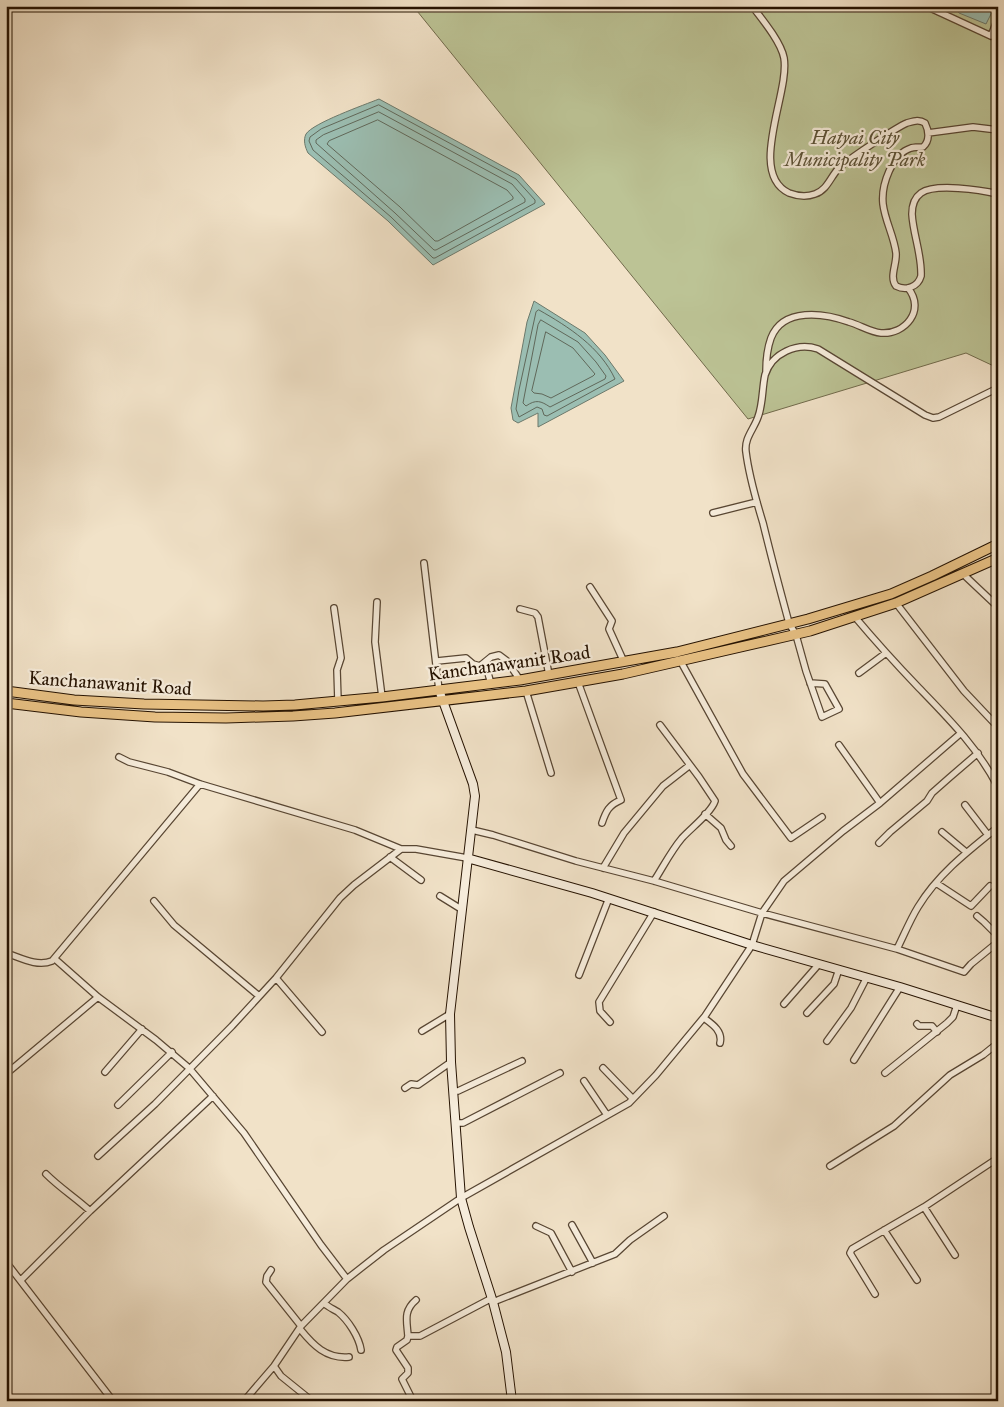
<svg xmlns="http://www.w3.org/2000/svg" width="1004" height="1407" viewBox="0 0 1004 1407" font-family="'IM FELL Great Primer',serif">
<rect width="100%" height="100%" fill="#f1e2c8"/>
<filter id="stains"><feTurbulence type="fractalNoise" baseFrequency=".004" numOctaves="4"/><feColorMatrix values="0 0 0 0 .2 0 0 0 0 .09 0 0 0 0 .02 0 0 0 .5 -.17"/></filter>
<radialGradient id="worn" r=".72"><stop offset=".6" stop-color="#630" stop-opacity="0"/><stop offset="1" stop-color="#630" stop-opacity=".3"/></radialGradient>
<!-- green -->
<path fill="#bcc395" stroke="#706a4b" d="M413,6H998V368L966,353L748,419Z"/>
<!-- water -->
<path fill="#9bbeb2" stroke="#6c796b" d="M952,6H995L986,24L959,13Z
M379,99L519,175L545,204L433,265L388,221L308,153C305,147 303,140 306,134C313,123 364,105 379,99Z
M534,301L585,333L605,355L624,381L538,427V413L518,423L513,420L511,408L527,322Z"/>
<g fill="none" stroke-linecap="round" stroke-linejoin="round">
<!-- shore -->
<path stroke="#60685a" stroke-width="1" d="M379,105L516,179L535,200V203L435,258H433L391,217L313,150L309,141L310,137L321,129Z
M379,112L512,184L525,199V202L436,250H434L395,213L316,143V140L323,135Z
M378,120L507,190L513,197V199L438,241H435L400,207L327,144L329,141Z
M539,310C569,327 600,347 615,379L547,416L544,415L542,409L537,407L519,417L516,409L519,390L536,312Z
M541,320L578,342L596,362L606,376L605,379L550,407C541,401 536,399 526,406L523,403L538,325Z
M546,332L573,348L595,374L593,376L551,398L542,394L534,393L532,391Z"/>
<defs>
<path id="street" d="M752,6C762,19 781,42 784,58C790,93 747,173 789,193C797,196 807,197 815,194C827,190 830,178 838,169C845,161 897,127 907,123C914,121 919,119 925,123C929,131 930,141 923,147C919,147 915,147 911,148C892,154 881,185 883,204C885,221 894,236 896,253C897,264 889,277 896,286C906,291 918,287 921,276C922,255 913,234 912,214C912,206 914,198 921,193C935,183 981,190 998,194
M926,6L991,36L998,18
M928,133L973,127L998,130
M766,372C766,360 767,349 771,338C783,307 824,313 849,322C860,325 870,332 881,333C905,335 926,310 908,288
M713,513L757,502
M424,563L439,690
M963,574L998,607
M590,587L612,621L609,629L624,662
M377,602L375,642L382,697
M896,603L964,691L998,727
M334,608L341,658L337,670L338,701
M520,609L535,613L538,617L549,675
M855,617C876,642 897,665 919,688C949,719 978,748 998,787
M437,661L466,658L473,664L480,666L491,657L499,655L507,661L520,680
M485,662L491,684
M681,662L743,774L791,838L822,817
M859,673L886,653
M578,682L621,800C609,805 606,811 602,823
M810,683L825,684L839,709L822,717L806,671L796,635L789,623C780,590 771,556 763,523C756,500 749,476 746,452C744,438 754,429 758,417C763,404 762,389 765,375C772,353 797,342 818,349L925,415L933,418L939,417L998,388
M526,691L551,773
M839,745L880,803
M119,757L129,762L168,772L200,784L355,830L401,849
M965,805L988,835
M705,814L721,828L726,840L731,846
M472,830L493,835L576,861L654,881L762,913L897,949L964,972L971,964L998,942
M942,832L966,852
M879,843L890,832L927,801L932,793L949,778L978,753
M390,857L421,880
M603,868L624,833L663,786L690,765
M654,881C663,867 671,851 682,838C691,828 711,813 715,801L699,777L660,725
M936,883L971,906L990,886
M440,896L461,909
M154,901L174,925L259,996
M977,916L984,922L998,936
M897,949C904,935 910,920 918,907C938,874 968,851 998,827
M6,953C21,958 37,967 52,961L200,784
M55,959L98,997L156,1040L189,1068L244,1133L321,1245L347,1279
M579,975L609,898
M276,978L322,1032
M784,1004L819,964
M807,1013L834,984L839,969
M704,1018C712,1024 723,1031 720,1043
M610,1022L600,1011L599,1002L654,912
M917,1024L919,1026H932L937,1032
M422,1031L450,1014
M827,1041L851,1008L867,977
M854,1060L900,987
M603,1068L633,1099
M105,1072L142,1029
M885,1073L947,1023L953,1017L957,1005
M6,1074L98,997
M584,1081L607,1115
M405,1088L411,1084L418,1085L451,1062
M454,1091H458L522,1061
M118,1105L172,1052
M456,1123H463L560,1073
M98,1156L155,1104L232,1026L276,978L340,898L354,885L401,849H416L467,858
M830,1166L894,1126L950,1075L983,1055L998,1043
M46,1174C60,1188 76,1198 90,1211
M924,1207L955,1255
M572,1225L593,1263
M536,1226L551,1233L572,1272
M884,1230L917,1280
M6,1262L113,1401
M271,1270L267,1276L266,1282L301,1326
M21,1280L90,1211L213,1096
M875,1294L850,1253L852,1249L924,1207L998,1158
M493,1302L615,1254L630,1240L664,1216
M324,1303C328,1307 333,1309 338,1312C348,1320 359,1337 361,1350
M300,1329C313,1345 326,1359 349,1357
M408,1336C407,1321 403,1311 416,1300
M274,1366L281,1376L312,1401
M244,1401L274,1366L301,1326L347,1279L384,1250L461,1198L629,1103L656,1075L705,1016L752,945L762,913L784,881L843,831L880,803L961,733
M413,1401L402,1379L408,1373V1368L396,1350L397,1347L407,1340L408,1336H420L492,1298"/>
<path id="secondary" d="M439,690L473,784L475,796L450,1014L451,1062L461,1198L469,1227L493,1302L506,1352L512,1401
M467,858L592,893L752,945L900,987L998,1018"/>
<path id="primary" d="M6,691L74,700L144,704L263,706L295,705L382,697L520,680L677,652L808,619L891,594L932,576L998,544
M6,703L81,712L155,717L226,718L293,716L335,713L526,691L623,674L810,631L896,603L998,558"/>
</defs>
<!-- street casing -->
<use href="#street" stroke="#584633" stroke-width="8"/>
<!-- secondary casing -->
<use href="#secondary" stroke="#251201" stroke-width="10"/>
<!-- primary casing -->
<use href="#primary" stroke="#251201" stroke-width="11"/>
<!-- street -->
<use href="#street" stroke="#f6ecdb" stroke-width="5.5"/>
<!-- secondary -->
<use href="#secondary" stroke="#f6ecdb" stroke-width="8"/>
<!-- primary -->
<use href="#primary" stroke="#e8c184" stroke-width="9"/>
</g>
<g text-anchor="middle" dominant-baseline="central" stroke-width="4.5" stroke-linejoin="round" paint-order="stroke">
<!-- park labels -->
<g font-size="19" font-style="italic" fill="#5a5035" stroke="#f6ecdb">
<text x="855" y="137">Hatyai City<tspan x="855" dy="22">Municipality Park</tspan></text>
</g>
<!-- street labels -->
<g font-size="19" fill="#251201" stroke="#f6ecdb">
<text transform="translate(509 663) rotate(-8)">Kanchanawanit Road</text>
<text transform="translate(110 683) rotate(4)">Kanchanawanit Road</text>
</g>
</g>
<!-- margin -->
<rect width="1004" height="1407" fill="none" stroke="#f1e2c8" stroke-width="25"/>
<rect x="8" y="8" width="989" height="1392" fill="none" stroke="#251201" stroke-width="2.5"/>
<rect x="12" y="12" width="979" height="1382" fill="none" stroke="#251201"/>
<rect width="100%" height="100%" filter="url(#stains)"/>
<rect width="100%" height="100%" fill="url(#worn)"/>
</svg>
